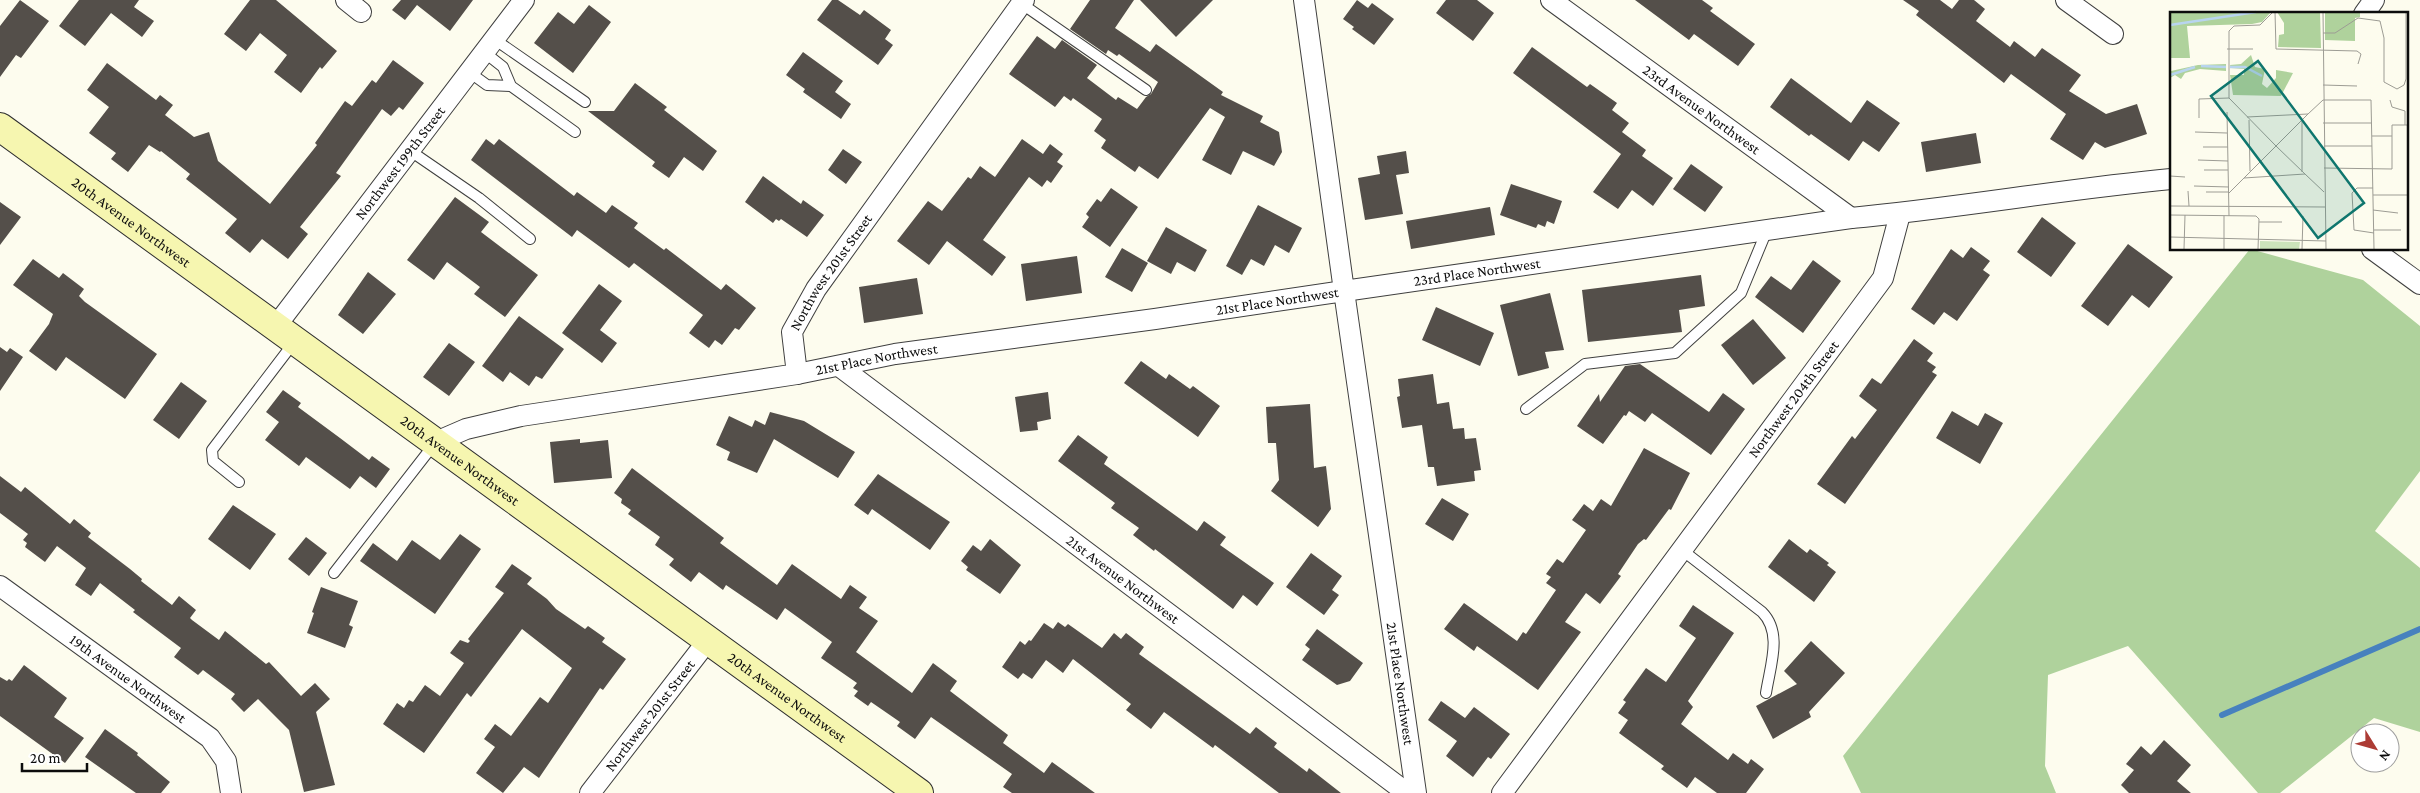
<svg xmlns="http://www.w3.org/2000/svg" width="2420" height="793" viewBox="0 0 2420 793" font-family="'Crimson Pro',serif">
<rect width="100%" height="100%" fill="#fdfcee"/>
<!-- forest -->
<path fill="#afd29c" d="M2250,249L2363,280L2420,326V471L2375,531L2420,568V732L2374,718L2280,793H2258L2128,646L2048,675L2045,766L2056,793H1861L1843,756Z"/>
<g fill="none" stroke-linecap="round" stroke-linejoin="round">
<!-- stream -->
<path stroke="#4781be" stroke-width="6" d="M2222,715L2420,629"/>
</g>
<!-- building -->
<path fill="#544f4a" d="M20,0L49,21L21,58L16,55L0,77V26Z
M79,0H139L134,7L154,21L142,37L111,13L85,46L59,26Z
M250,0H276L337,51L322,69L320,67L301,93L274,72L287,55L260,33L246,51L224,34Z
M401,0H473L450,31L417,5L405,20L392,10Z
M832,0H838L860,15L864,10L891,30L885,39L893,45L878,65L817,20Z
M1090,0H1134L1115,28L1150,52L1156,44L1223,92L1221,95L1263,116L1260,122L1279,132L1282,152L1274,166L1243,151L1231,175L1202,160L1225,117L1210,108L1158,179L1139,166L1135,172L1101,148L1106,140L1094,131L1102,119L1073,98L1071,101L1064,96L1055,107L1009,74L1037,36L1055,49L1062,40L1097,65L1087,78L1116,100L1118,97L1137,109L1146,97L1151,94L1158,82L1119,54L1117,56L1108,50L1106,54L1070,29Z
M1140,0H1213L1176,37Z
M1357,0L1368,8L1372,3L1394,19L1374,45L1352,29L1354,27L1343,19Z
M1446,0H1477L1494,13L1473,41L1436,13Z
M1635,0H1702L1713,8L1710,11L1755,44L1738,66L1694,34L1689,40Z
M1903,0H1940L1952,9L1959,0H1974L1985,9L1976,21L2010,47L2014,41L2035,57L2042,48L2081,75L2069,91L2106,114L2137,104L2147,134L2105,148L2095,142L2083,160L2050,139L2066,114L2011,74L2004,83L1916,15L1919,11Z
M589,5L611,22L573,73L534,43L558,12L574,24Z
M1532,47L1587,87L1590,84L1617,103L1612,110L1629,123L1622,132L1646,150L1642,156L1673,178L1653,206L1632,190L1618,209L1593,192L1621,154L1513,73Z
M803,52L843,81L835,92L851,104L841,119L803,92L805,89L786,75Z
M393,60L424,83L403,110L399,107L391,116L382,109L336,173L341,176L300,227L308,234L288,259L262,239L250,253L225,233L237,219L186,179L190,174L161,151L160,152L149,145L128,172L111,159L116,153L89,133L109,107L87,90L107,63L156,100L160,95L173,105L165,115L194,137L209,132L218,161L270,204L317,145L315,143L345,101L352,106L372,80L376,83Z
M1791,78L1851,123L1867,100L1900,123L1879,152L1863,141L1849,161L1811,134L1809,136L1770,107Z
M635,83L667,107L664,110L717,151L703,171L684,157L669,178L652,166L655,162L588,111H614Z
M1976,133L1981,163L1926,172L1921,142Z
M486,139L494,145L499,139L574,196L577,192L606,213L612,205L638,223L634,228L664,250L666,248L721,290L726,284L756,308L739,330L735,328L722,345L715,340L709,348L689,333L703,315L634,263L629,268L577,230L572,237L471,160Z
M1022,139L1043,154L1050,144L1063,154L1057,162L1063,166L1051,183L1047,180L1042,187L1029,177L983,240L1006,257L992,276L947,241L929,265L897,241L928,201L942,211L968,177L971,179L980,166L995,177Z
M843,149L862,162L846,184L828,170Z
M1406,151L1409,173L1396,175L1403,214L1365,220L1358,178L1380,174L1377,156Z
M1691,164L1723,187L1705,212L1673,189Z
M763,176L801,204L803,200L824,215L807,237L781,219L779,221L776,219L773,223L745,202Z
M1511,184L1562,201L1554,224L1547,221L1545,227L1538,224L1536,228L1500,215Z
M1111,188L1138,207L1110,247L1082,227L1089,217L1086,214L1097,199L1101,202Z
M455,197L489,222L481,232L538,275L505,317L474,294L480,287L447,262L434,280L407,260Z
M0,202L21,217L0,245Z
M1258,205L1302,228L1289,253L1275,245L1264,266L1251,259L1242,275L1226,266Z
M1490,207L1495,235L1411,249L1406,221Z
M2042,217L2076,243L2051,277L2017,252Z
M1166,227L1207,250L1195,272L1177,262L1171,274L1147,261Z
M2128,244L2173,277L2149,308L2132,295L2108,326L2081,306Z
M1971,247L1990,261L1983,270L1990,275L1957,321L1944,312L1934,325L1911,309L1951,249L1963,258Z
M1122,248L1148,263L1132,292L1105,277Z
M1077,256L1082,293L1026,301L1021,264Z
M33,259L59,278L63,273L84,289L79,296L85,302L157,354L125,399L66,357L56,371L29,351L49,324L53,314L13,285Z
M1813,260L1841,281L1803,333L1755,297L1771,276L1791,290Z
M368,272L396,294L363,334L338,315Z
M1701,275L1705,306L1679,310L1682,332L1588,342L1582,290Z
M917,278L923,314L864,323L859,287Z
M599,284L622,301L600,330L617,343L602,363L562,333Z
M1550,293L1564,350L1545,352L1549,368L1518,376L1500,305Z
M1436,307L1494,333L1480,366L1422,340Z
M519,316L564,349L542,379L536,376L529,386L510,372L503,382L482,366Z
M1753,319L1786,358L1753,385L1721,345Z
M1914,339L1933,353L1927,361L1936,367L1932,372L1937,375L1845,504L1817,484L1852,436L1855,439L1877,410L1859,396L1872,378L1881,384Z
M449,343L475,362L449,396L423,377Z
M0,347L7,352L10,348L23,357L0,391Z
M1141,361L1166,379L1169,374L1190,389L1193,386L1220,406L1198,437L1124,383Z
M1640,364L1709,412L1723,393L1745,409L1711,455L1652,413L1645,422L1629,411L1626,416L1624,415L1603,444L1577,426L1599,394L1600,402L1625,366Z
M1433,374L1437,404L1449,402L1453,429L1464,428L1465,439L1476,438L1481,470L1474,471L1475,481L1437,486L1434,467H1428L1422,425L1402,428L1397,397L1400,396L1398,379Z
M181,382L207,401L179,439L153,420Z
M283,390L301,403L298,407L340,438L369,460L372,456L390,469L376,488L360,476L350,489L306,457L299,466L265,440L279,422L266,412Z
M1048,392L1051,419L1037,422L1038,430L1020,432L1015,397Z
M1310,404L1314,468L1326,466L1331,509L1318,527L1271,491L1279,480L1276,443H1268L1266,407Z
M1952,411L1978,426L1985,413L2003,423L1980,464L1936,438Z
M770,412L804,421L855,452L838,478L774,439L757,473L727,460L730,452L716,445L729,416L752,427L755,420L765,425Z
M1078,435L1108,457L1104,464L1197,531L1204,521L1226,537L1220,545L1274,583L1257,606L1243,595L1233,609L1155,549L1154,551L1133,535L1139,528L1111,508L1115,503L1058,461Z
M580,439V443L608,440L612,478L554,483L550,442Z
M1644,448L1690,473L1671,510L1669,509L1646,540L1644,539L1638,544L1618,574L1621,576L1600,604L1586,593L1565,622L1581,632L1538,690L1477,646L1474,651L1444,629L1464,603L1517,641L1523,632L1526,634L1556,590L1546,583L1551,577L1546,574L1557,559L1563,563L1586,530L1572,520L1584,504L1593,511L1601,499L1611,506Z
M632,468L724,538L720,543L777,585L792,564L841,599L850,585L867,597L859,608L878,621L856,652L912,693L933,663L957,681L950,691L1008,735L1003,743L1044,773L1052,762L1095,793H1012L1003,787L1012,774L931,717L915,739L897,726L900,722L871,702L868,706L854,696L858,691L853,688L857,683L821,658L832,642L785,608L777,620L726,585L723,590L699,572L691,582L669,565L674,559L655,545L660,537L628,514L631,510L621,503L622,499L614,493Z
M878,474L950,522L930,550L872,509L868,515L854,505Z
M0,476L21,492L25,487L70,524L74,519L91,533L88,537L130,569L142,579L141,581L172,605L179,596L196,610L190,618L192,620L219,640L225,631L266,664L269,662L301,696L315,683L330,699L316,712L335,785L304,792L289,730L258,699L244,712L231,699L235,694L203,670L198,675L174,657L181,648L133,612L135,610L100,583L91,596L75,585L86,568L57,546L45,562L25,547L27,543L23,540L28,534L0,513Z
M1442,498L1469,514L1453,541L1425,524Z
M233,505L276,534L250,570L208,539Z
M460,534L481,549L435,614L360,561L373,543L397,561L412,540L440,560Z
M306,537L327,553L309,576L288,559Z
M990,539L1021,565L1000,594L966,570L968,567L961,561L973,545L981,551Z
M1789,539L1807,553L1810,549L1829,563L1827,565L1836,572L1814,602L1768,567Z
M1311,553L1342,576L1332,590L1339,595L1324,615L1286,587Z
M512,564L532,578L527,584L547,599L556,609L585,629L588,626L605,638L602,642L626,659L603,690L600,688L539,778L524,767L503,793L476,773L495,747L484,739L495,724L511,736L540,697L548,703L572,668L522,629L471,697L467,693L424,753L383,724L397,703L404,708L409,700L413,702L425,685L440,696L464,663L450,653L460,640L468,643L470,641L468,639L504,593L495,587Z
M321,587L358,601L349,625L353,627L345,648L307,633L314,613L312,612Z
M1693,605L1734,633L1688,701L1693,707L1681,724L1728,760L1733,753L1748,764L1751,759L1764,769L1746,793H1717L1695,777L1687,788L1661,769L1664,766L1619,733L1628,720L1618,713L1626,702L1623,700L1646,668L1666,682L1696,638L1679,626Z
M1058,622L1065,627L1068,624L1102,648L1114,633L1121,639L1126,633L1144,647L1139,654L1250,734L1256,727L1277,743L1274,747L1307,772L1309,768L1341,793H1279L1215,745L1213,748L1164,712L1151,729L1126,710L1131,704L1073,659L1063,673L1046,660L1032,679L1023,673L1018,679L1002,667L1020,641L1025,645L1029,640L1031,641L1044,623L1053,629Z
M1317,629L1363,663L1350,681L1337,685L1302,660L1310,649L1305,645Z
M1811,641L1845,673L1809,712L1811,717L1773,739L1756,706L1797,684L1784,671Z
M24,665L67,698L54,717L84,738L65,763L0,716V677L7,681L9,679L12,681Z
M1441,701L1465,718L1474,707L1510,734L1491,759L1488,757L1473,777L1446,756L1457,741L1428,720Z
M105,729L138,753L137,755L170,782L161,793H136L85,757Z
M2164,740L2191,765L2177,781L2191,793H2129L2121,785L2134,770L2126,764L2141,746L2151,755Z"/>
<g fill="none" stroke-linecap="round" stroke-linejoin="round">
<defs>
<path id="lane" d="M1022,4L1146,90
M494,39L585,102
M484,52L503,67L511,86L575,132
M469,72L487,85L511,86
M409,150L479,198L530,239
M1526,409L1585,364L1675,353L1741,293L1767,230
M239,482L213,461L212,450L295,341
M1682,550L1762,612C1783,633 1770,666 1766,693
M334,573L435,443"/>
<g id="street">
<path d="M346,0L361,12"/>
<path id="s1" d="M1304,0L1344,291L1851,218C1958,208 2064,189 2171,179"/>
<path id="s2" d="M1551,0L1851,218"/>
<path d="M2066,0L2113,34"/>
<path d="M2364,14L2374,0"/>
<path d="M2372,249L2420,284"/>
<path id="s3" d="M276,326L524,0"/>
<path id="s4" d="M839,366L1407,793"/>
<path id="s5" d="M797,374L895,354L1155,319L1344,291L1416,793"/>
<path id="s6" d="M436,442L466,429L521,416L797,374L792,332L816,289L1024,0"/>
<path id="s7" d="M0,586L210,738L226,761L231,793"/>
<path id="s8" d="M590,793L709,639"/>
<path id="s9" d="M1502,793L1883,278L1900,214"/>
</g>
<g id="secondary">
<path id="s10" d="M0,127L919,793"/>
</g>
</defs>
<!-- lane casing -->
<use href="#lane" stroke="#3f3f3f" stroke-width="12"/>
<!-- street casing -->
<use href="#street" stroke="#3f3f3f" stroke-width="22"/>
<!-- secondary casing -->
<use href="#secondary" stroke="#2e2e2e" stroke-width="30"/>
<!-- lane -->
<use href="#lane" stroke="#fff" stroke-width="10"/>
<!-- street -->
<use href="#street" stroke="#fff" stroke-width="20"/>
<!-- secondary -->
<use href="#secondary" stroke="#f6f6b0" stroke-width="28"/>
</g>
<g text-anchor="middle" dominant-baseline="central" stroke-width="5" stroke-linejoin="round" paint-order="stroke">
<!-- street labels -->
<g font-size="15" fill="#0c0c0c" stroke="#fff">
<text stroke="none"><textPath href="#s2" startOffset="186">23rd Avenue Northwest</textPath></text>
<text stroke="none"><textPath href="#s3" startOffset="205">Northwest 199th Street</textPath></text>
<text stroke="none"><textPath href="#s10" startOffset="162">20th Avenue Northwest</textPath></text>
<text stroke="none"><textPath href="#s6" startOffset="482">Northwest 201st Street</textPath></text>
<text stroke="none"><textPath href="#s1" startOffset="428">23rd Place Northwest</textPath></text>
<text stroke="none"><textPath href="#s5" startOffset="486">21st Place Northwest</textPath></text>
<text stroke="none"><textPath href="#s5" startOffset="81">21st Place Northwest</textPath></text>
<text stroke="none"><textPath href="#s9" startOffset="490">Northwest 204th Street</textPath></text>
<text stroke="none"><textPath href="#s10" startOffset="568">20th Avenue Northwest</textPath></text>
<text stroke="none"><textPath href="#s4" startOffset="355">21st Avenue Northwest</textPath></text>
<text stroke="none"><textPath href="#s7" startOffset="158">19th Avenue Northwest</textPath></text>
<text stroke="none"><textPath href="#s5" startOffset="950">21st Place Northwest</textPath></text>
<text stroke="none"><textPath href="#s10" startOffset="972">20th Avenue Northwest</textPath></text>
<text stroke="none"><textPath href="#s8" startOffset="98">Northwest 201st Street</textPath></text>
</g>
</g>
<!-- overview -->
<g transform="translate(2170 12)">
<rect width="238" height="238" fill="#fdfcee"/>
<path d="M90,229L130,230L129,237H90Z" fill="#cce4bb"/>
<path d="M0,0H101L92,10L82,12L17,14L20,46H0ZM107,0H150L151,36L108,35L109,23L114,22V11ZM155,0H190V5L185,6V29L155,28ZM81,43L85,55L95,57L92,72L97,76L106,66V58L123,61L111,84L63,83L60,63H74V57L61,56L60,53L71,52ZM56,52V59L30,57L15,61L11,67L5,63L0,66L1,59L28,53Z" fill="#afd29c"/>
<path fill="none" stroke="#b8d4ef" stroke-width="2.5" d="M0,13L86,0M31,54L56,55M60,55H75L92,64M0,63L25,55"/>
<path fill="none" stroke="#9d9c94" stroke-width="1" d="M105,0L106,37L187,39L191,42L188,52M153,0L156,237M210,9L214,26V70L227,77L234,73L236,67V0M153,21H165L188,6L210,9M57,37H83M153,73L187,74M59,86V19L64,14L90,13L103,0M59,86L106,134L74,166M153,88H201L204,237M220,88L222,95L235,99V113M57,100L59,204M77,105L138,102L153,88M29,106V87L59,86M79,108L80,159M132,108V160M153,111H202M25,120L57,121M202,124H222M154,134H202M33,135H58M28,148L58,149M154,156L222,157V113H238M34,158H58M135,162L106,134L138,102M0,164L15,165M24,174L59,175M203,176H187L182,181L184,218L204,221M18,179L19,194M36,180H59M59,181L74,166L135,162L154,180M203,183H238M0,194L155,195M203,198L228,201M0,203L86,204L89,207L88,237M89,210H112M204,218H231M0,225L156,229M14,237L15,203M54,237V204M132,237L133,204"/>
<path fill="#0f766e" fill-opacity="0.15" stroke="#0f766e" stroke-width="2.5" d="M88,49L194,191L148,226L41,84Z"/>
<rect width="238" height="238" fill="none" stroke="#0c0c0c" stroke-width="2.5"/>
</g>
<!-- north arrow -->
<g transform="translate(2375 748) rotate(127)"><circle r="24" fill="#ffffff" stroke="#9e9e9e"/>
<path d="M0-4L9 19L0 12L-9 19Z" fill="#ac3b34"/>
<text y="-8" font-size="14" font-weight="bold" text-anchor="middle" fill="#0c0c0c">N</text>
</g>
<!-- scale -->
<path d="M22 763v8h65v-8" fill="none" stroke="#0c0c0c" stroke-width="2.5"/>
<text x="30" y="763" font-size="15" fill="#0c0c0c" stroke="#ffffff" stroke-width="4" paint-order="stroke">20 m</text>
</svg>
